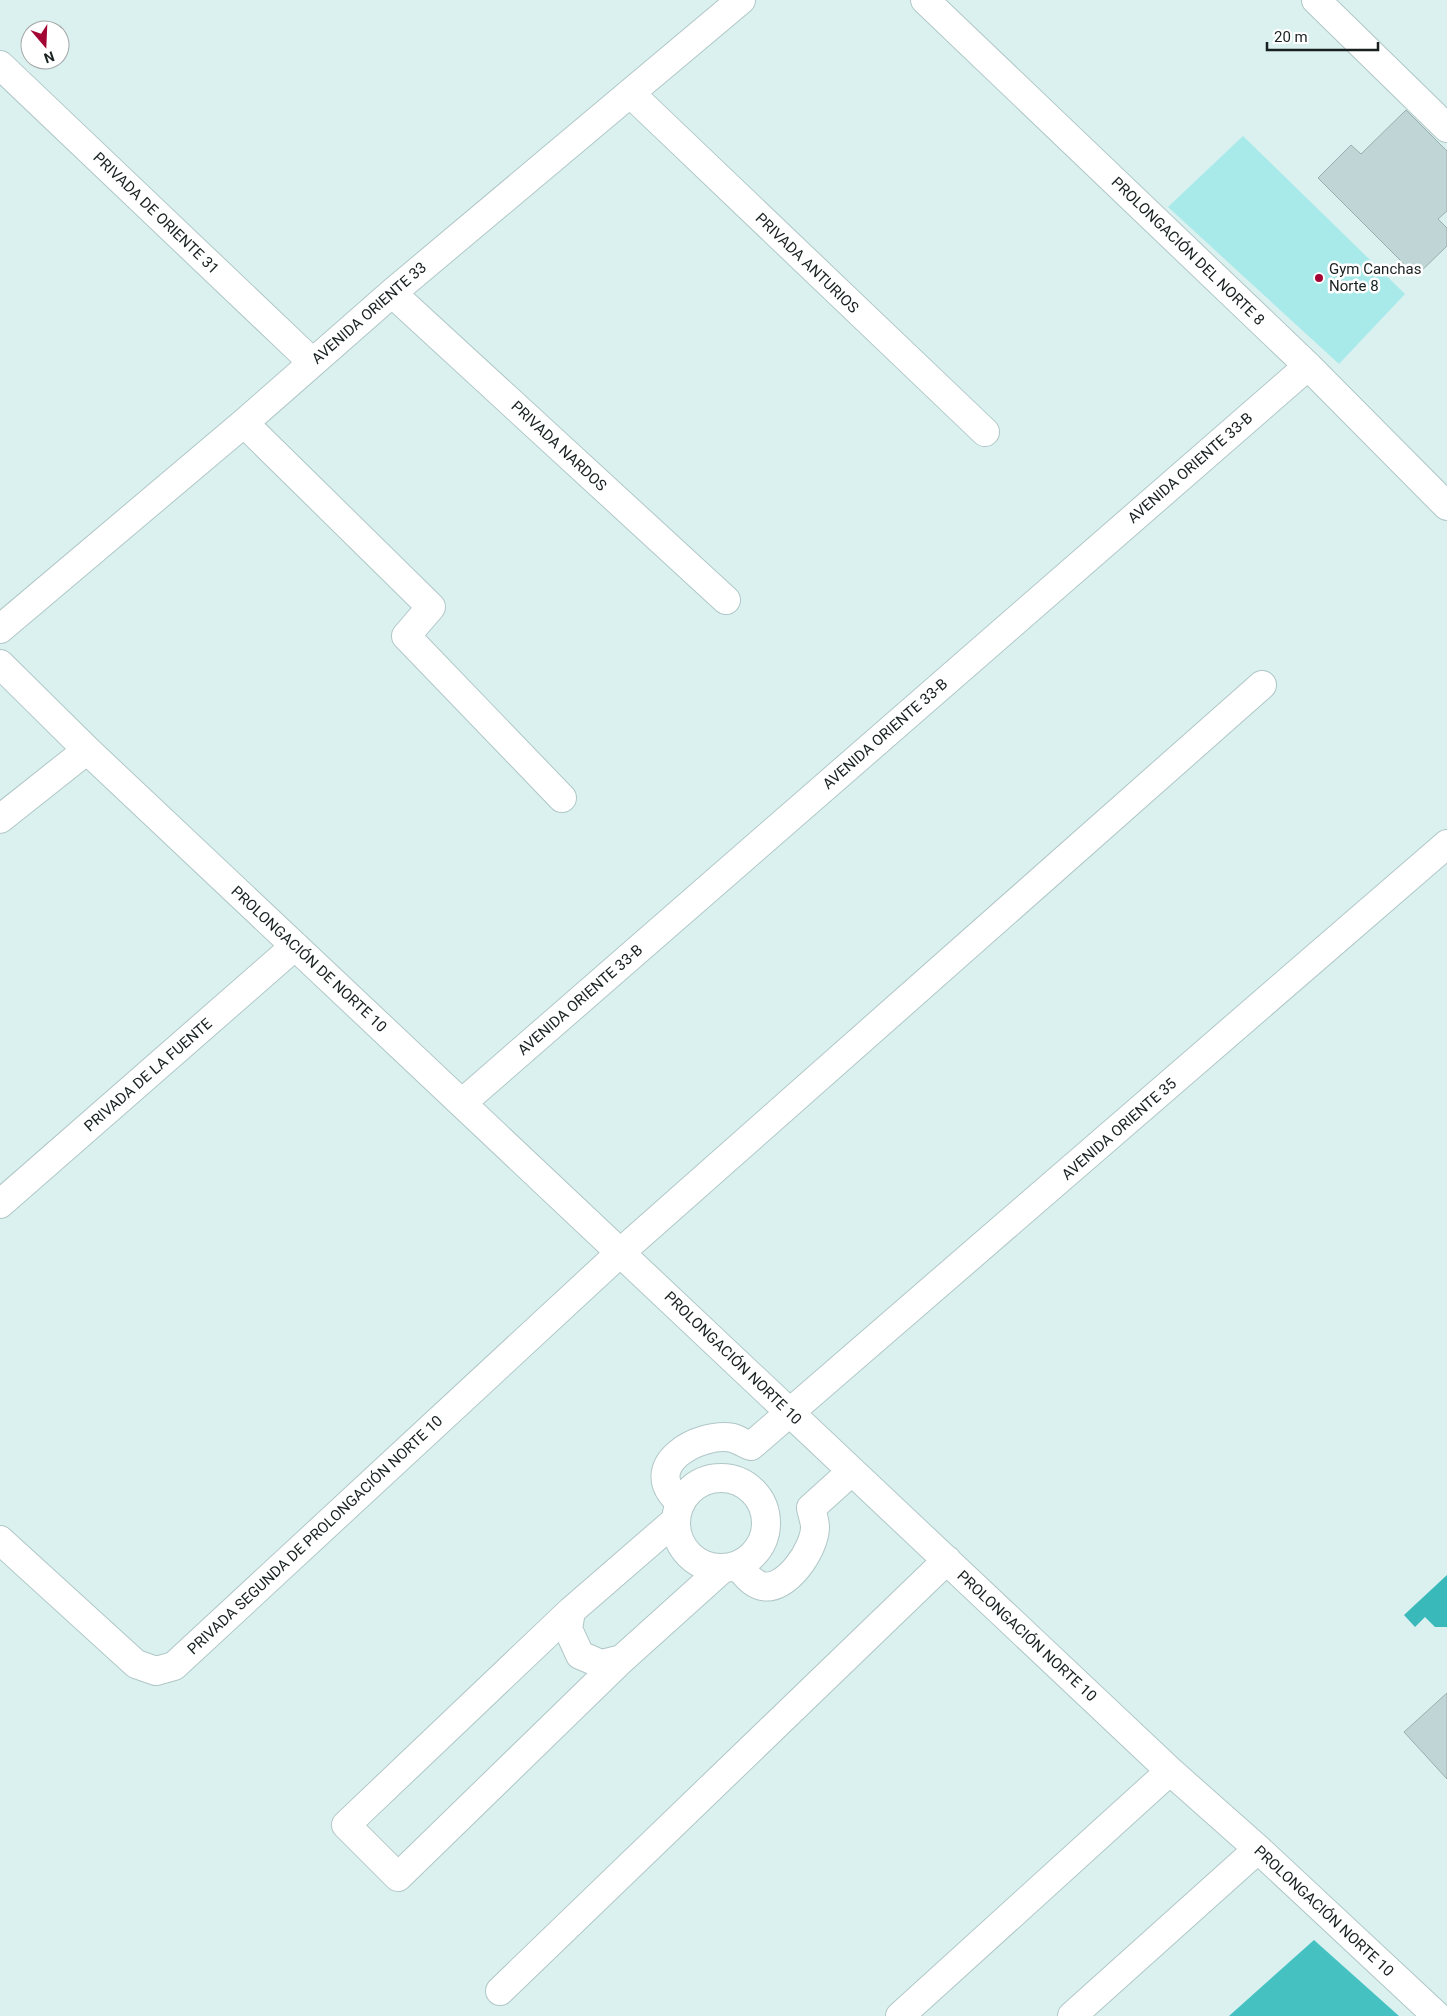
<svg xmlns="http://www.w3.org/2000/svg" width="1447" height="2016" viewBox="0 0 1447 2016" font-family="Roboto,sans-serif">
<rect width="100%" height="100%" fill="#daf1f0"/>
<!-- green -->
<path fill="#a8e9e9" d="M1243,136L1405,294L1339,364L1168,207Z"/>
<!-- forest -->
<path fill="#45c1c2" d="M1314,1940L1399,2016H1229Z"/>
<!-- water -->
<path fill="#39b9ba" d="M1447,1575V1627H1435L1425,1617L1415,1627L1404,1615Z"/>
<!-- building -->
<path fill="#c0d6d6" stroke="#99aeae" d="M1406,110L1447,151V211L1438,219L1447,228V246L1416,276L1318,178L1351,145L1361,154Z
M1447,1693V1779L1404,1732Z"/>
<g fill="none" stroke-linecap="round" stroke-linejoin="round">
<defs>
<path id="minor" d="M925,0L1308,366L1447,506
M1316,0L1447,128
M0,65L312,362
M630,93L985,432
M392,293L726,600
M244,423L431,607L406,636L562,798
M0,629L244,423L392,293L741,0
M0,664L87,750L1170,1771L1258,1849L1437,2016
M0,819L87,750
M462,1103L1308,366
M0,1204L295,946
M676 1523a45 45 0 1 1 90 0a45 45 0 1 1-90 0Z
M681,1503C636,1466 700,1431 733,1438C739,1440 745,1444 751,1446L1447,844
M676,1520L571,1611L568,1629L580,1655L601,1664L622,1659L722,1569
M0,1540L136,1664L156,1671L174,1666L621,1252L1262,685
M738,1566C744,1573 751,1583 762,1586C786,1592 815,1549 815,1527C815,1521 812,1514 811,1508L852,1471
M571,1611L346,1825L398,1877L622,1659
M500,1991L947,1560
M900,2016L1170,1771
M1072,2016L1258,1849"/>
</defs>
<!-- minor casing -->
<use href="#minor" stroke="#b1c7c7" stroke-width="30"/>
<!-- minor -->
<use href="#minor" stroke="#fff" stroke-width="28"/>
</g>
<!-- markers -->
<circle fill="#a30634" stroke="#fff" stroke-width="2" cx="1319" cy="278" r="5"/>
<g text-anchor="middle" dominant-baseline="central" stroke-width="5" stroke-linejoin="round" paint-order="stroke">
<!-- street labels -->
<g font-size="15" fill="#182020" stroke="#fff">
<text transform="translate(156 213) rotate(44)">PRIVADA DE ORIENTE 31</text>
<text transform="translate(1188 251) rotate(44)">PROLONGACIÓN DEL NORTE 8</text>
<text transform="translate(807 263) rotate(44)">PRIVADA ANTURIOS</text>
<text transform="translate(369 313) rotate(-41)">AVENIDA ORIENTE 33</text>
<text transform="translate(559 446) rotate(43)">PRIVADA NARDOS</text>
<text transform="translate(1190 468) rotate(-41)">AVENIDA ORIENTE 33-B</text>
<text transform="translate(885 734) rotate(-41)">AVENIDA ORIENTE 33-B</text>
<text transform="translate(309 959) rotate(43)">PROLONGACIÓN DE NORTE 10</text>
<text transform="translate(580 1000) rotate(-41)">AVENIDA ORIENTE 33-B</text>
<text transform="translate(148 1075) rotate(-41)">PRIVADA DE LA FUENTE</text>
<text transform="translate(1119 1129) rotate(-41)">AVENIDA ORIENTE 35</text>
<text transform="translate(733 1358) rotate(44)">PROLONGACIÓN NORTE 10</text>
<text transform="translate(315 1535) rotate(-43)">PRIVADA SEGUNDA DE PROLONGACIÓN NORTE 10</text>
<text transform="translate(1027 1636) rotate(43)">PROLONGACIÓN NORTE 10</text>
<text transform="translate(1324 1911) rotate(43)">PROLONGACIÓN NORTE 10</text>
</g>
<!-- poi labels -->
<g font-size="15" fill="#182020" stroke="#fff" text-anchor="start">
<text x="1329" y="269">Gym Canchas<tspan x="1329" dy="17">Norte 8</tspan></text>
</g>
</g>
<!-- north arrow -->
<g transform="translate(45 45) rotate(161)"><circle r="24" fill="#ffffff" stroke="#a3a6a6"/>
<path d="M0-4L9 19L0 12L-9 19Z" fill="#a30634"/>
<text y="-8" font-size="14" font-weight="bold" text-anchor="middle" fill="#182020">N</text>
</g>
<!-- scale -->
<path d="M1267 42v8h111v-8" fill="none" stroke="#182020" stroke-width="2.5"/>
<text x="1274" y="42" font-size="15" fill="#182020" stroke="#ffffff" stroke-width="4" paint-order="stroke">20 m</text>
</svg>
